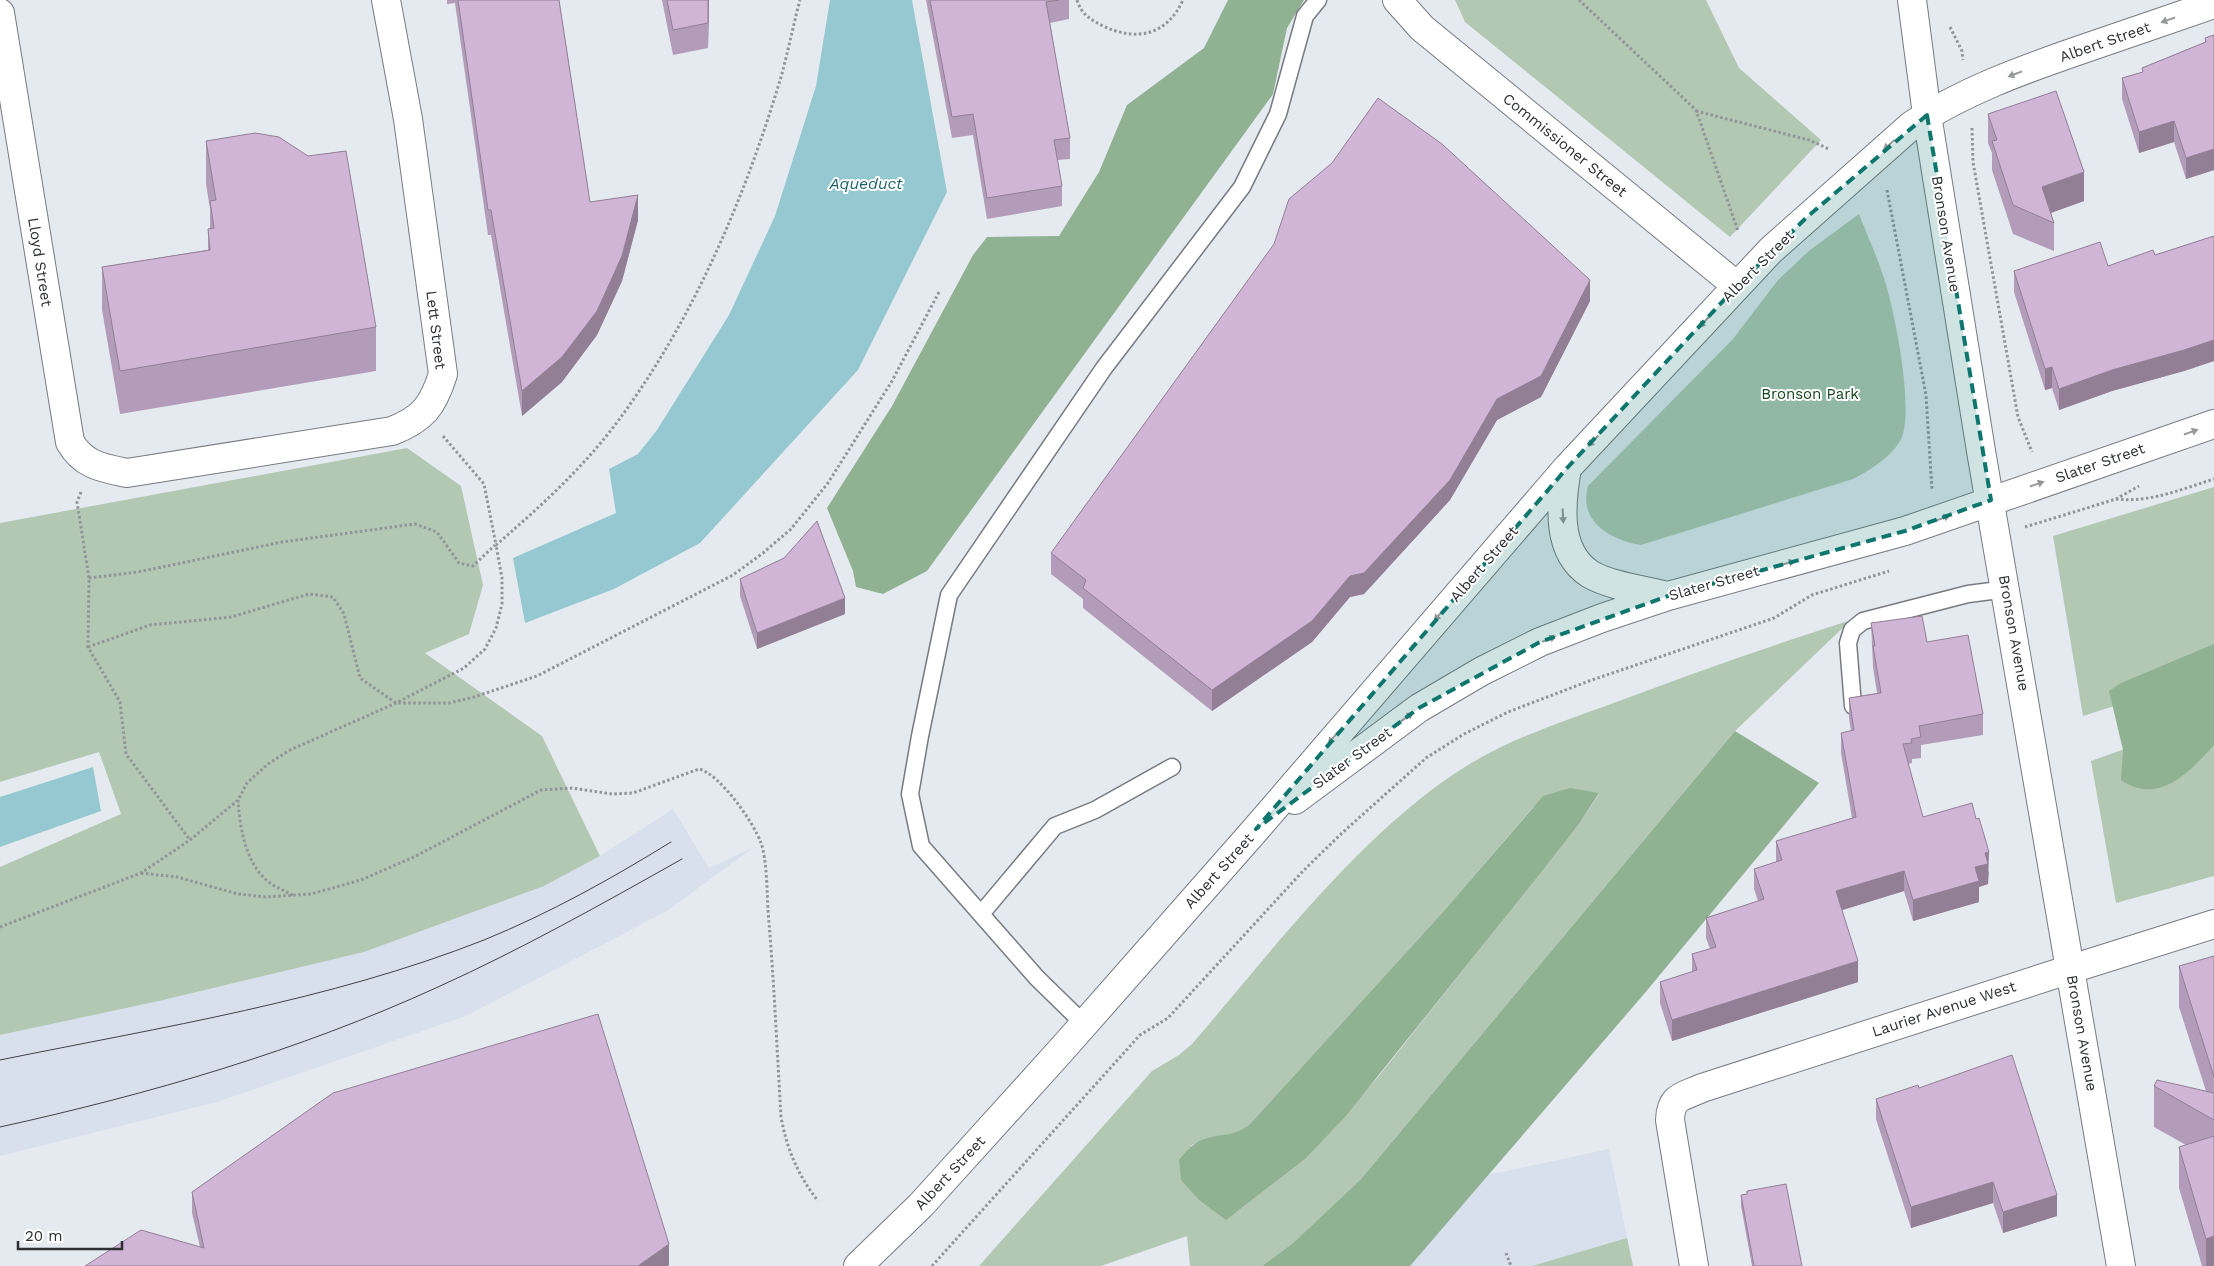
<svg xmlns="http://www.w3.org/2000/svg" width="2214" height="1266" viewBox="0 0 2214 1266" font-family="'Work Sans',sans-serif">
<rect width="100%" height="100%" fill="#e5eaf0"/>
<!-- built -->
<path fill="#d8e0ee" d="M673,809L709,868L754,847L667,911L466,1016L217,1102L0,1156V1035L159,1001L364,952L544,886L600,856Z
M1609,1149L1633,1266H1363L1395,1195Z"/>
<!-- green -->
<path fill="#b2c8b3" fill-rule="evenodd" d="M1455,0H1706L1739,68L1821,140L1730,237L1465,22Z
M1859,214C1867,235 1877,256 1884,278C1894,308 1916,415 1900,441C1890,458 1870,470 1853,479L1641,545C1611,540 1578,522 1588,486L1733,339L1778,280L1810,250Z
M407,448L461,486L483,585L469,634L425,653L542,736L600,856L544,886L364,952L159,1001L0,1035V867L121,814L99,752L0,782V523Z
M2214,487V674L2083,716L2053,536Z
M1851,620L1735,731L1361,1179L1293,1243L1262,1266H1190L1187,1236L1101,1266H979L1152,1071L1179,1055L1192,1044C1274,949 1370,820 1480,758C1521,735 1567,720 1611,704C1690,674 1770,646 1851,620ZM1599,794L1579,824L1378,1077L1305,1158L1190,1146L1207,1138L1238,1133L1249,1125L1442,913L1533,807Z
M2214,717V876L2116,903L2091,761Z
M1627,1238L1633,1266H1532Z"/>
<!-- forest -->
<path fill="#91b193" d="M1228,0H1304L1287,28L1273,94L927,571L883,594L856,587L853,571L827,508L892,406L973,255L987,237L1059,236L1099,172L1127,105L1204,48Z
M2214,644V745C2190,772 2158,806 2121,780L2123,750L2109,691L2121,683Z
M1735,731L1819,783L1644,994L1410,1266H1262L1293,1243L1361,1179Z
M1570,788L1599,793L1579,824L1535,880L1345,1117L1306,1158L1226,1220L1199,1200L1181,1180L1179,1160C1187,1150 1195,1141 1207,1138C1225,1133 1232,1137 1249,1125L1442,913L1543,796Z"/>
<!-- water -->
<path fill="#95c8d0" d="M830,0H912L947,192L858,370L700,543L614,589L525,623L513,558L616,513L609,469L638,454L657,430L729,315L775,216L816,86Z
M93,767L101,811L0,847V797Z"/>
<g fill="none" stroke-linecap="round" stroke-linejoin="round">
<defs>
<path id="lane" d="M1853,706L1848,643L1852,630L1863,621L1968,594L2007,589
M981,914L1055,826L1095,810L1172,767
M1083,1023L1037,978L921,846L910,794L920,736L949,595L1104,368L1242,187L1278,114L1305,16L1318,0"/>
<path id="street" d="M1397,0L1422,28L1737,286
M1912,0L1927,115
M0,13L70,442C83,465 102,468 127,473L392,431C423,419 433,406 443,374L408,119L386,0
M1694,1266L1670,1120C1671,1096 1682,1097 1702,1088L2071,969"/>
<path id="secondary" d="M1927,115L1981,451L2121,1266
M1567,468C1561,503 1555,551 1590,574C1610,586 1645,590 1668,596
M1295,800L1419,708L1482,671L1540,642L1602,618L1668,596L1905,531L2214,424
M2071,969L2214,924
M858,1266L921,1205L1064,1047L1256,829L1567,468L1771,250L1912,125C1964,91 2022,70 2080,50C2125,35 2169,19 2214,4"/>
</defs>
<!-- lane casing -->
<use href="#lane" stroke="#777b81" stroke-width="19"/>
<!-- street casing -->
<use href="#street" stroke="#777b81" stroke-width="30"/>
<!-- secondary casing -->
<use href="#secondary" stroke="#777b81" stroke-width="30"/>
<!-- path -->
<path stroke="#919499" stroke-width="3" stroke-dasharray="2.5 2.5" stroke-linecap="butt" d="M1077,0C1081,14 1091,20 1103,26C1137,42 1167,35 1183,0
M1579,0L1696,110L1738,231
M1950,27L1962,51L1963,60
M1696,111L1809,140L1829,149
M1972,128L1973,162L2018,417L2032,452
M1887,190L1926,395L1932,490
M443,436L484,484L496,545C540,507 583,468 618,421C693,320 745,198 781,77C788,52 793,26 800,0
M81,492L77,502L89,578L88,647L120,702L126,754L190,840
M2116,499C2150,503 2182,489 2214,479
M2025,527L2116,499L2139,486
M89,578L138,572L282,542L415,524L437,532L459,563L473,566L495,545
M88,647L150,625L231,617L309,594L333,597L344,614L360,678L396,703H449L474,697L537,676L733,575L763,553L791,529L828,483L892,381L939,292
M238,800C240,829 246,868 273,885C280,889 287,892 294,896
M141,873L177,877L238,894L266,897L311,894L361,880L416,856L541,790L572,788L612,794L633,793L699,769C720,774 754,823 761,843C767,859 767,894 768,911C774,980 777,1049 781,1117C787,1150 798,1175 818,1201
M0,927L141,873L190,840L238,800L247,783L268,764L290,750L396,703L464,668L485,649L496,628L502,604V578L496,545
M1506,1253L1511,1266
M932,1266L1140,1035L1168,1018L1303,871L1342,833L1426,758L1464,734L1508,712L1589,681L1774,618L1812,595L1889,571"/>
<!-- lane -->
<use href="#lane" stroke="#fff" stroke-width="16"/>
<!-- street -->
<use href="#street" stroke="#fff" stroke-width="28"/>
<!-- secondary -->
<use href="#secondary" stroke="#fff" stroke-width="28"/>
<!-- tram -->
<path stroke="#404245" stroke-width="1" d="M0,1060C162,1027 329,1001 484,940C550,913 611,879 671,842
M0,1127C150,1094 298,1051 438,987C522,949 602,904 682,859"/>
</g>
<!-- wall -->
<path fill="#b39cb9" d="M447,0H559L590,202L638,220L622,281L597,335L562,382L522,416L491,235H488L455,3L447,4Z
M662,0H709L708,48L673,55Z
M926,0H1069V19L1050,23L1070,138V159L1057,160L1062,186V206L987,219L973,135L952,138Z
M2214,35V170L2186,179L2174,142L2139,153L2122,99V78L2142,72V68L2205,42V38Z
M1988,114L2084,201L2051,213L2054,223V251L2013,234L1992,170V153L1988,143Z
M206,141L376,327V371L120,414L102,310V267L208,250V229H210V209L206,184Z
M2214,236V361L2184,371L2112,391L2059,410L2052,388L2045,390L2014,292V271L2108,266L2155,255Z
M1590,301L1541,397L1497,420L1450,500L1364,594L1350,597L1312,642L1212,711L1083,608V599L1051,574V553Z
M740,579L845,614L757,649L740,596Z
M1871,623L1927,642L1983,714V735L1921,745V758L1912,759V763L1908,764L1923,817L1989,872L1988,884L1979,887V902L1913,921L1904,891L1842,910L1858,982L1672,1041L1660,1003V982L1692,972V954L1710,949L1706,938V918L1758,901L1754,889V869L1776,862V841L1852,818L1841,753V733L1851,731L1849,718V698L1877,693L1873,667Z
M2214,956V1266H2202L2179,1188V1147L2186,1145L2154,1127V1086L2206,1091L2179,1007V966Z
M1919,1088L2057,1216L2003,1233L1993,1203L1911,1228L1876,1119V1099Z
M1747,1191L1802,1266H1752L1741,1206V1195L1747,1194Z
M192,1192L669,1265L667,1266H85L200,1247L192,1213Z"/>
<!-- shaded-wall -->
<path fill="#927f96" d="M708,0H709L708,48Z
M2174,121V142L2139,153V132Z
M2214,149V170L2186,179V158Z
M2084,172V201L2042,216V187Z
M638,195V220L622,281L597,335L562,382L522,416V391Z
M1590,280V301L1541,397L1497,420L1450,500L1364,594L1350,597L1312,642L1212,711V690L1497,399Z
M2214,340V361L2184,371L2112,391L2059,410V389L2112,370Z
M2052,367V388L2045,390V369Z
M845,598V614L757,649V633Z
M1989,852L1988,884L1979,887V902L1913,921V900L1975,867L1985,853Z
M1904,871V891L1836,912V891Z
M1858,961V982L1672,1041V1020Z
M1993,1182V1203L1911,1228V1207Z
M2057,1195V1216L2003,1233V1212Z
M2214,1236V1266H2206V1239Z
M669,1244V1265L667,1266H638Z"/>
<!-- building -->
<path fill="#d0b5d7" stroke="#927f96" d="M458,0H559L590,202L638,195L622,256L597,311L562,357L522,391L491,210H488Z
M667,0H708V23L673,30Z
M930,0H1059L1046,2L1070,138L1054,140L1062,186L987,198L973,114L952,117Z
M2214,35V149L2186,158L2174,121L2139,132L2122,78L2143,72L2142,68L2206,42L2205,38Z
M2056,91L2084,172L2042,187L2054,223L2013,205L1992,141L1997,140L1988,114Z
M1378,98L1442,144L1590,280L1541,376L1497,399L1450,480L1364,573L1350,576L1312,621L1212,690L1083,588L1086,580L1051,553L1274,244L1289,199L1332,163Z
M255,133L279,137L308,156L346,151L376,327L120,371L102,267L210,250L208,229L214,228L210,201L216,200L206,141Z
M2214,236V340L2184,350L2112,370L2059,389L2052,367L2045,369L2014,271L2100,242L2108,266L2153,250L2155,255Z
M817,521L845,598L757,633L740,579L784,558Z
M1922,616L1927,642L1968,635L1983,714L1919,726L1921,737L1911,739L1912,743L1903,744L1923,817L1972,803L1976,819L1979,818L1989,852L1985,853L1988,864L1975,867L1979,881L1913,900L1904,871L1836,891L1858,961L1672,1020L1660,982L1697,970L1692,954L1716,947L1706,918L1764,899L1754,869L1782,860L1776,841L1856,817L1841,733L1854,730L1849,698L1881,693L1873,646H1875L1871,623Z
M2214,956V1077L2179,966Z
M598,1014L669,1244L638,1266H85L141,1230L204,1248L192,1192L333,1093Z
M2012,1055L2057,1195L2003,1212L1993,1182L1911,1207L1876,1099L1918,1085L1919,1088Z
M2157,1080L2214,1093V1120L2154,1086Z
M2214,1136V1236L2206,1239L2179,1147Z
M1786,1184L1802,1266H1754L1741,1195L1747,1194V1191Z"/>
<!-- one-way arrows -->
<defs><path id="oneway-solid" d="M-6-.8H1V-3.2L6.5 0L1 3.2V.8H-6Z" transform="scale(1.25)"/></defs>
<g fill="#969798">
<use href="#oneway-solid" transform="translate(2168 20) rotate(161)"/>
<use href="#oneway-solid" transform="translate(2015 74) rotate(159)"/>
<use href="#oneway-solid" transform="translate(1889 145) rotate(139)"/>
<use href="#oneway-solid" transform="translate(1704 322) rotate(133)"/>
<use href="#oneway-solid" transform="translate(2191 432) rotate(-19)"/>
<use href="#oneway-solid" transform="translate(1593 441) rotate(134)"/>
<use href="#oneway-solid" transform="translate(2037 484) rotate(-19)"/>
<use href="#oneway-solid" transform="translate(1563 516) rotate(87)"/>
<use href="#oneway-solid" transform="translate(1943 518) rotate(-20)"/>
<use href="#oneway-solid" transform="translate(1788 563) rotate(-15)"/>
<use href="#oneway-solid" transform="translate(1439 615) rotate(131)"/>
<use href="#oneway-solid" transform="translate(1549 639) rotate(-22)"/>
<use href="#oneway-solid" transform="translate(1407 717) rotate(-36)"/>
<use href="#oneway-solid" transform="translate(1333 738) rotate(130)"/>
</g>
<!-- marked area -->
<path fill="#0f766e" fill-opacity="0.2" stroke="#0f766e" stroke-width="4" stroke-dasharray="10 6" stroke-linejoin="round" d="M1927,115L1991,500L1905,531L1668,596L1540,642L1419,708L1256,829L1567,468L1737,286L1807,217Z"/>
<g text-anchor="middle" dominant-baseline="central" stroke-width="4" stroke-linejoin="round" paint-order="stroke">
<!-- street labels -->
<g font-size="15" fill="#2d2f32" stroke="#fff">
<text transform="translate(2105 42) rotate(-19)">Albert Street</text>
<text transform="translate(1565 145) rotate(39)">Commissioner Street</text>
<text transform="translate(1946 234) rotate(81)">Bronson Avenue</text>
<text transform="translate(40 262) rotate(81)">Lloyd Street</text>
<text transform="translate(1758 266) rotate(-45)">Albert Street</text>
<text transform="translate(436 330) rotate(83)">Lett Street</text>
<text transform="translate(2100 463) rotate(-19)">Slater Street</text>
<text transform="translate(1484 564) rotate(-49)">Albert Street</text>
<text transform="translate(1714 583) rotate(-16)">Slater Street</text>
<text transform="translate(2014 633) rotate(80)">Bronson Avenue</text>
<text transform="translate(1352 758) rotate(-36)">Slater Street</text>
<text transform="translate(1219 871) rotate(-48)">Albert Street</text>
<text transform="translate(1944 1009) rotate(-18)">Laurier Avenue West</text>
<text transform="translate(2082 1033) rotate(80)">Bronson Avenue</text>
<text transform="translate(950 1173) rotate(-47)">Albert Street</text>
</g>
<!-- park labels -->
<g font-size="15" fill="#14451d" stroke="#fff">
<text x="1810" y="394">Bronson Park</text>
</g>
<!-- water labels -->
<g font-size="16" font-style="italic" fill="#1e616b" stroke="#fff">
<text x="866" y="183">Aqueduct</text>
</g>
</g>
<!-- scale -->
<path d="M18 1241v8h104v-8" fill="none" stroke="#2d2f32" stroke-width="2.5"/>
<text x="25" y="1241" font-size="15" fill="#2d2f32" stroke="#ffffff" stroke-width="4" paint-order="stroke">20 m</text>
</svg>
